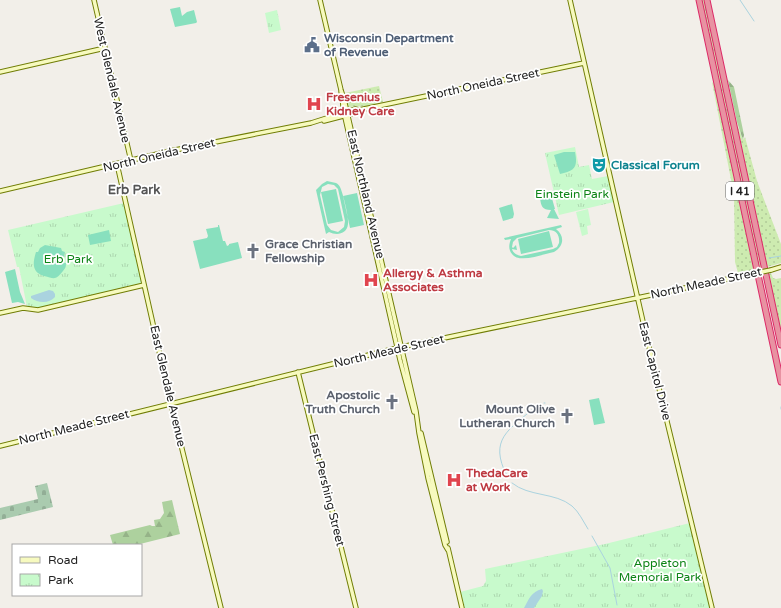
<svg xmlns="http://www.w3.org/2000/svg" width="781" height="608" viewBox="0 0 781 608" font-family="'Varela Round',sans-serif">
<defs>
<pattern id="grass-dots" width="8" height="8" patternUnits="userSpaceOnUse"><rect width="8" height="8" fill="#cdebb0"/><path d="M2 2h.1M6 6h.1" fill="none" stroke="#b0c997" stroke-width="1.8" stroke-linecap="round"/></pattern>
<pattern id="forest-firs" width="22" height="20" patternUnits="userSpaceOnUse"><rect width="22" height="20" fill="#add19e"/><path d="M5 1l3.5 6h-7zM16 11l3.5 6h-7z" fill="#95b388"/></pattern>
<pattern id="cemetery-stones" width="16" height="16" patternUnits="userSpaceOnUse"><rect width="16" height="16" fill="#aacbaf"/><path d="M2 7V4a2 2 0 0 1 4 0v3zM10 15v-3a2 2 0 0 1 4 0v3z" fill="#92ae96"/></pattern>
<pattern id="park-tufts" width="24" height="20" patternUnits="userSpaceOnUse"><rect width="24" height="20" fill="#c8facc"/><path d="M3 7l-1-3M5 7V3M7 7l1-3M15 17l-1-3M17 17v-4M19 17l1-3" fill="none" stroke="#acd6af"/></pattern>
</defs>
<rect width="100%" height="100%" fill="#f2efe9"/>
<!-- grass -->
<path fill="url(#grass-dots)" d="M701,0H705L762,268L759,269Z
M712,82L714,84L755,270L738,273L735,262L734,195Z
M379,86L383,102L366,106L348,107L345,93Z
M737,124L743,140L745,137L757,181L781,244V263L767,267Z
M771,273L773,278L776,279L781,278V334L768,274Z"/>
<!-- forest -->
<path fill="url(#forest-firs)" d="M728,80L734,87L744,135L743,140L737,122Z
M172,500L180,534L136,545H113L110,535L150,525L152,526H155L154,520L160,519L164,513L162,502Z"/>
<!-- cemetery -->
<path fill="url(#cemetery-stones)" d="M47,483L53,507L0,520V508L38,499L35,486Z"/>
<!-- park -->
<path fill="url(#park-tufts)" d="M277,10L281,30L269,33L265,13Z
M575,147L579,167L589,165L592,179L608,176L614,202L559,215L545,153Z
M124,203L142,283L37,308L27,307L19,267H17L8,230Z
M588,209L591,225L587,226L588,234L582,236L576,212Z
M690,523L710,608H464L460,592L483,586L486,581L485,569L605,544Z"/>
<!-- pitch -->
<path fill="#88e0be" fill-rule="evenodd" d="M180,7L182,16L187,12L194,10L197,22L196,23L175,27L170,9Z
M564,152H575C578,167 575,171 560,174L554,155Z
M327,181L336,183C338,184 339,185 340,187C343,193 349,218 348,224C347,234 337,236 329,232L326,234L316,190L322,184ZM328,184L334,185L338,189L345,221L344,227L338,232L331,230L327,225L320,195L322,187Z
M336,189L343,221L328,224L321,192Z
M357,193L364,225L350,228L343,196Z
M551,195L555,209H554L559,219L547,218L551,210C542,210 541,206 540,198Z
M512,204L514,214L513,218L503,221L499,208Z
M218,225H219L223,241H225L227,246L229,245V244L238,242L242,258L200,269L193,241L207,238L208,236L206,229L218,227Z
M561,225L562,227L556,229C565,236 564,246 554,252C543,254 519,264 512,254C508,249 509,244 511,239L505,240L504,238ZM549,230C556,230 560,235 559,243L557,247L553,249L521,256C517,255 513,253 512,249L517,250L516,245L513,248L512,247L513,242L517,238Z
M109,230L111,241L90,245L88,235Z
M549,231L553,247L521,254L518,239Z
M45,245L61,248L62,251L65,252L63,259L64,263H66C66,268 65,268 63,271C56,280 55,279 44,276C31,272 33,262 36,252H38L40,248Z
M15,269L20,292L25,304L18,302L12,303L5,272Z
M599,398L605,423L594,425L589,400Z"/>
<!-- water -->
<path fill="#aad3df" d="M49,290L53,291L55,294V297C49,304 38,303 31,298V296Z
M542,589L543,591L542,596L534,608H524C529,599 531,592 542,589Z"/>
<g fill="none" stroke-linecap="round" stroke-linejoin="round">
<!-- stream -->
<path stroke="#aad3df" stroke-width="1" d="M740,0L754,21
M769,258L781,256
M544,403H545
M781,407V409
M507,476C488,439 509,430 534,408
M512,483C529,497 555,492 572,506C579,512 583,521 588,529
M592,536L610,568L617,605"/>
<defs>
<path id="secondary" d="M94,0L131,161
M320,0L341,90L344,99L416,411L419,433L428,478L445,545L448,550
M570,0L644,326L712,608
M0,72L105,48
M341,91L344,113L400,360L414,412
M324,121L351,114L359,110
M117,164L171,404L221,608
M0,191L170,151L311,123L355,109L359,110L584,63
M771,270L781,267
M0,313L23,308L38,310L144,285
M298,372L356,608
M421,433L447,542
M0,446L401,347L752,274
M448,548L462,608"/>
<path id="highway" d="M699,0L781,382
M707,0L781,345"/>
</defs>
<!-- secondary casing -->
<use href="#secondary" stroke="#707d05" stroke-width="5.5"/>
<!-- highway casing -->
<use href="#highway" stroke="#dc2a67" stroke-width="7"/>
<!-- secondary -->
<use href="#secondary" stroke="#f7fabf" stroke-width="3.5"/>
<!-- highway -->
<use href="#highway" stroke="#e892a2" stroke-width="5"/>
<defs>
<path id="secondary-bridge" d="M752,274L771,270"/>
</defs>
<!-- secondary-bridge casing -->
<use href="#secondary-bridge" stroke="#707d05" stroke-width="5.5" stroke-linecap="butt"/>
<!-- secondary-bridge -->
<use href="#secondary-bridge" stroke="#f7fabf" stroke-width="3.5"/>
</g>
<!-- icons -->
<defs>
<symbol id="civic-bare" viewBox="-9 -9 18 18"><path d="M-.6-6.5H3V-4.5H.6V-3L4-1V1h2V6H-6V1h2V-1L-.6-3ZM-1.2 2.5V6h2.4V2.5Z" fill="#5c6f8a" stroke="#fff" stroke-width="2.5" paint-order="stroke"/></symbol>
<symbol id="hospital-bare" viewBox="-9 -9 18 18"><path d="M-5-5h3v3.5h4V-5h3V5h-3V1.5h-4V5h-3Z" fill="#e0444e" stroke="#fff" stroke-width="2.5" paint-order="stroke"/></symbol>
<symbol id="theatre-bare" viewBox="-9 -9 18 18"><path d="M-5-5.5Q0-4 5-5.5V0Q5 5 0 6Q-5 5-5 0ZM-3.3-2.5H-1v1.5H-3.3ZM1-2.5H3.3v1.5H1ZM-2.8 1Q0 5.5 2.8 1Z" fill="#0f9aa8" stroke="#fff" stroke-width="2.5" paint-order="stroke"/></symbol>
<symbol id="church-bare" viewBox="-9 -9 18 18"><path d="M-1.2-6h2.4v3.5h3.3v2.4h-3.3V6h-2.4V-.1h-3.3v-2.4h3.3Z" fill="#6b7280" stroke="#fff" stroke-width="2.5" paint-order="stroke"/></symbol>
</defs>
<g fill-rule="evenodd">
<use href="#civic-bare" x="301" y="34" width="22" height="22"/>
<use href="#hospital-bare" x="303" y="93" width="22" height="22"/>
<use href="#theatre-bare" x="588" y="154" width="22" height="22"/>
<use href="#church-bare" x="242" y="240" width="22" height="22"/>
<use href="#hospital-bare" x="360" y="269" width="22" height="22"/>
<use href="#church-bare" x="381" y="391" width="22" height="22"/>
<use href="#church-bare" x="556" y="405" width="22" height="22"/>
<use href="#hospital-bare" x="443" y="469" width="22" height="22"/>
</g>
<g text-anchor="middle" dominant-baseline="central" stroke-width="3.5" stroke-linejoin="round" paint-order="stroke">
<!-- shield labels -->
<rect fill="#fff" stroke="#646464" stroke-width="1" x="726" y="182" width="28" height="18" rx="3"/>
<g font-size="11" font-weight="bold" fill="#222">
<text x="740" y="191">I 41</text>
</g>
<!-- service labels -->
<g font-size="12" font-weight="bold" fill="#4e5e75" stroke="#fff" text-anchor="start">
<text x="324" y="38">Wisconsin Department<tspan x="324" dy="14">of Revenue</tspan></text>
</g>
<!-- street labels -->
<g font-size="12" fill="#222" stroke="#fff">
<text transform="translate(112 80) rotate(77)">West Glendale Avenue</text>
<text transform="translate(483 84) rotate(-12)">North Oneida Street</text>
<text transform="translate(159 155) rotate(-13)">North Oneida Street</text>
<text transform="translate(366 194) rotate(77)">East Northland Avenue</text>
<text transform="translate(706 283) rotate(-12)">North Meade Street</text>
<text transform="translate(389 351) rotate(-13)">North Meade Street</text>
<text transform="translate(655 371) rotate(76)">East Capitol Drive</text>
<text transform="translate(168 386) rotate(77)">East Glendale Avenue</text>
<text transform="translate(74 427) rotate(-14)">North Meade Street</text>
<text transform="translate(327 490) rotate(76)">East Pershing Street</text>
</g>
<!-- health labels -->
<g font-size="12" font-weight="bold" fill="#be3a42" stroke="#fff" text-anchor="start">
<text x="326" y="97">Fresenius<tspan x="326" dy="14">Kidney Care</tspan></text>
<text x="383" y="273">Allergy &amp; Asthma<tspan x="383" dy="14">Associates</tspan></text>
<text x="466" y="473">ThedaCare<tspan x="466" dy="14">at Work</tspan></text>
</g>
<!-- culture labels -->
<g font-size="12" font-weight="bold" fill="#0d838f" stroke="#fff" text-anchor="start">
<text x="611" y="165">Classical Forum</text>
</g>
<!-- park labels -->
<g font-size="12" fill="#0c8416" stroke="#fff">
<text x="572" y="194">Einstein Park</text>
<text x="68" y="259">Erb Park</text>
<text x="660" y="563">Appleton<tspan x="660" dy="14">Memorial Park</tspan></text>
</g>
<!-- worship labels -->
<g font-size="12" font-weight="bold" fill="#5b616d" stroke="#fff" text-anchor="end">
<text x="265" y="244" text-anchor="start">Grace Christian<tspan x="265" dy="14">Fellowship</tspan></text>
<text x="380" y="395">Apostolic<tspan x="380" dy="14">Truth Church</tspan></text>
<text x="555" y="409">Mount Olive<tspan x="555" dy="14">Lutheran Church</tspan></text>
</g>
<!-- neighbourhood labels -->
<g font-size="13" font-weight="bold" fill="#555" stroke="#fff">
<text x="134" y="190">Erb Park</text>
</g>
</g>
<!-- legend -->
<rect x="12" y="544" width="130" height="52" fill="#ffffff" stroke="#a7a7a7"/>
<rect x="20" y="557" width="20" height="6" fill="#f7fabf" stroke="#a7a7a7"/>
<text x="48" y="564" font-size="12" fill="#222222">Road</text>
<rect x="20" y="574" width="20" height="12" fill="url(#park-tufts)" stroke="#a7a7a7"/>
<text x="48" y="584" font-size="12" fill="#222222">Park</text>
</svg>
